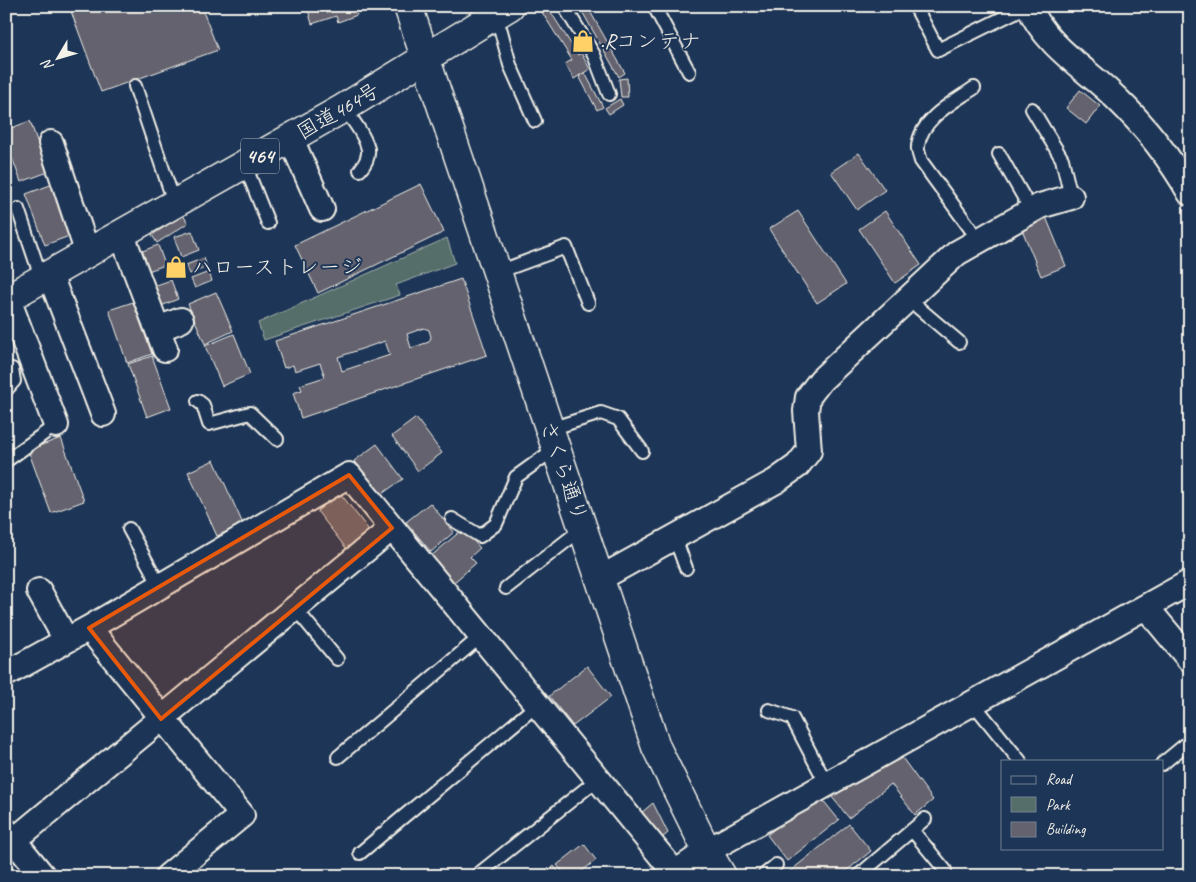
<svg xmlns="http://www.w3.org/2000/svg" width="1196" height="882" viewBox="0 0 1196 882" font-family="Caveat,'Klee One',sans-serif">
<rect width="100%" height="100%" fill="#1d3557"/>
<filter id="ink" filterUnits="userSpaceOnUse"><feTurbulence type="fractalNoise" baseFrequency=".02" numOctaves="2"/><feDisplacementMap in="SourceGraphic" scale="10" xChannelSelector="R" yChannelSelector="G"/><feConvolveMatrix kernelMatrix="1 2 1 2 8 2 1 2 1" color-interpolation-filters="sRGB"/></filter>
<g filter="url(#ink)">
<!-- green -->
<path fill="#556e6a" stroke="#a4b0a9" d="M447,238L455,263L396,285L400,295L264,340L258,323Z"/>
<!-- building -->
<path fill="#64626e" stroke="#f4f1e8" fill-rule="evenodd" d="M69,6H201L218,50L101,92Z
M307,6H367L355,10L357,15L338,22L336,16L312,24Z
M545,6H547L578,55L581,53L590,69L574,79L565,64L572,60L540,9Z
M579,6H587L625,73L619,77Z
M585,73L603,107L597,110L579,76Z
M627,78L628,97H621L619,79Z
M1080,90L1100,106L1086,124L1066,108Z
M620,99L623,105L609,114L605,108Z
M30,121L48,172L21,182L6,141V130Z
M859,153L885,190L857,210L831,172Z
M53,184L72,235L45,245L26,194Z
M421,184L444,232L318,293L295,245Z
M798,211L846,284L817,303L769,229Z
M885,211L921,265L895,283L859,229Z
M183,215L188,223L157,243L152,235Z
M1046,217L1066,266L1041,276L1021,227Z
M192,231L199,250L181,257L174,237Z
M158,245L165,265L148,271L140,252Z
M204,258L207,267L190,274L186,265Z
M209,272L212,281L195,288L191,279Z
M461,279L487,355L301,418L293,393L302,390L300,385L325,377L320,363L295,371L293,365L284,368L275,341ZM424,328L429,330L431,337L429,342L411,348L407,334ZM385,341L390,355L342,371L338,357Z
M171,280L178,299L161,306L154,286Z
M216,292L233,331L205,344L188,304Z
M133,302L152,354L127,363L109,310Z
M234,334L250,374L222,386L205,346Z
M152,356L171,408L147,417L128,364Z
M416,418L442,453L418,471L392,436Z
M61,438L84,501L51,513L28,450Z
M377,444L403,479L379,496L354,461Z
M214,460L243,524L217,536L188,472Z
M340,493L372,534L349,552L317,511Z
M430,503L454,532L431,552L406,522Z
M463,529L480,548L470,557L476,563L452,584L430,557Z
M587,666L611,697L573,726L549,696Z
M900,755L933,800L915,815L891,784L849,818L827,791Z
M818,794L839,820L787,861L767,835Z
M653,803L668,833L662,838L641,813Z
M849,824L871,851L840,876H784Z
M584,844L596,860L576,876H566L557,865Z
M554,866L562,876H543Z"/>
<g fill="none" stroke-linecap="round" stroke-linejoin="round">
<defs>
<path id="lane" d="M564,6L594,55L609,94
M654,6L689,72
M915,6L938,50L1027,6
M494,16L501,31L510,65L535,121
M135,86L175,205
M974,88C954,102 921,118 918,146C917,150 920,157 921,161L978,239
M342,109C351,115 365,137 368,149C369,158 365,164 360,170
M1032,109L1062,159L1071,197
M999,154L1031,210
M245,165L268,223
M18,209L42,280
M498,272L566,247L588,303
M907,298L959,342
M6,390L14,381L12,369
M198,401L203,405L209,424L250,413L277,439
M550,429L601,413L618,419L642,451
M6,461L56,425
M452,519L480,536L496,524L516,477L556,448
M129,529L160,586
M675,538L686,568
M506,588L583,528
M295,608L337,659
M973,703L1020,761
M769,710L792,718L827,785
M338,757L480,637
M1162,764L1190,741
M912,830L945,870
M360,853L537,705
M476,876L598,779
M763,876L776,865
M858,876L925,819"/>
<path id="street" d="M1029,6C1045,46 1088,70 1117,99C1146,127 1170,158 1190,193
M291,139L322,209
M51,143L88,254
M122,235L165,349
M50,275L103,414
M8,299L56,425
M158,329L181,320
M599,579L776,481L797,466L809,451L806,411L808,397L821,380L957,253L1040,206L1071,197
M39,591L66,640
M1146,607L1190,660
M89,628L242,815L168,876
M6,674L89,628L349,475L675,873L707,851L1190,582
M6,831L43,876
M6,847L392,528"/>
<path id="secondary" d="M408,6L656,747L707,851L722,876"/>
<path id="highway" d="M6,299L342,109L510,6"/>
</defs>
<!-- lane casing -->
<use href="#lane" stroke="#f4f1e8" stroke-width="16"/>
<!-- street casing -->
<use href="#street" stroke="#f4f1e8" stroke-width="28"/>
<!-- secondary casing -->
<use href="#secondary" stroke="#f4f1e8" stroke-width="31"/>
<!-- highway casing -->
<use href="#highway" stroke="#f4f1e8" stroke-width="31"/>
<!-- lane -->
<use href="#lane" stroke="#1d3557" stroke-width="12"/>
<!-- street -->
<use href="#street" stroke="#1d3557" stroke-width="24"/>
<!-- secondary -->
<use href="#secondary" stroke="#1d3557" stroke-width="28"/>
<!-- highway -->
<use href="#highway" stroke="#1d3557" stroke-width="28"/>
</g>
</g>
<!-- marked area -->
<path fill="#e8590c" fill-opacity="0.2" stroke="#e8590c" stroke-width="4" stroke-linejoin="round" d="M349,475L392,528L161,719L89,628Z"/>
<!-- icons -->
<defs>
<symbol id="shop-bare" viewBox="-9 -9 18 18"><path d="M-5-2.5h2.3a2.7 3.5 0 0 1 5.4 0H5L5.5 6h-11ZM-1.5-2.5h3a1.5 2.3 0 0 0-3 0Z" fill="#ffd166" stroke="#1d3557" stroke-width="2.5" paint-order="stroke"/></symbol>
</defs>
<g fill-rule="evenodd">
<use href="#shop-bare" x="567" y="25" width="32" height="32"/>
<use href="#shop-bare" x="160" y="251" width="32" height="32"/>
</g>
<g text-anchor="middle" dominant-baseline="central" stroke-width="4" stroke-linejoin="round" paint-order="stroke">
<!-- shield labels -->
<rect fill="#1d3557" stroke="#b4b9bc" stroke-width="1" x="241" y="138.5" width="38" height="35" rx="4"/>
<g font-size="20" font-weight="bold" fill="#f4f1e8">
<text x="260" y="156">464</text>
</g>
<!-- poi labels -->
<g font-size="21" fill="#f4f1e8" stroke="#1d3557" text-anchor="start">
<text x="600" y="41">.Rコンテナ</text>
<text x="192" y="267">ハローストレージ</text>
</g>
<!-- street labels -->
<g font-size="21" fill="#f4f1e8" stroke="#1d3557">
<text transform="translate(338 111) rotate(-30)">国道464号</text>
<text transform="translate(564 471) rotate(71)">さくら通り</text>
</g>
</g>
<!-- margin -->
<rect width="1196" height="882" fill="none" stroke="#1d3557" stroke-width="25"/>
<rect x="12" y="12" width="1171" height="857" fill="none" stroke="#f4f1e8" stroke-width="2" filter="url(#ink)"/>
<!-- legend -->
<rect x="1001" y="760" width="162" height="90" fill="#1d3557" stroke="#738091"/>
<rect x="1011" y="776" width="25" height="8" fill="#1d3557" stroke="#738091"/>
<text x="1046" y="784" font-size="15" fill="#f4f1e8">Road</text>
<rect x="1011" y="797" width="25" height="15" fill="#556e6a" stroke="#738091"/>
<text x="1046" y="810" font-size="15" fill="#f4f1e8">Park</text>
<rect x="1011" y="822" width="25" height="15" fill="#64626e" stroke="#738091"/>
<text x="1046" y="834" font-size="15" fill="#f4f1e8">Building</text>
<!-- north arrow -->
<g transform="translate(58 58) rotate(232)" stroke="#1d3557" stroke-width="4" paint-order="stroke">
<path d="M0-4L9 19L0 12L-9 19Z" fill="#f4f1e8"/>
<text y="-8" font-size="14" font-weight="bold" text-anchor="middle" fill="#f4f1e8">N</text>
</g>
</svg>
